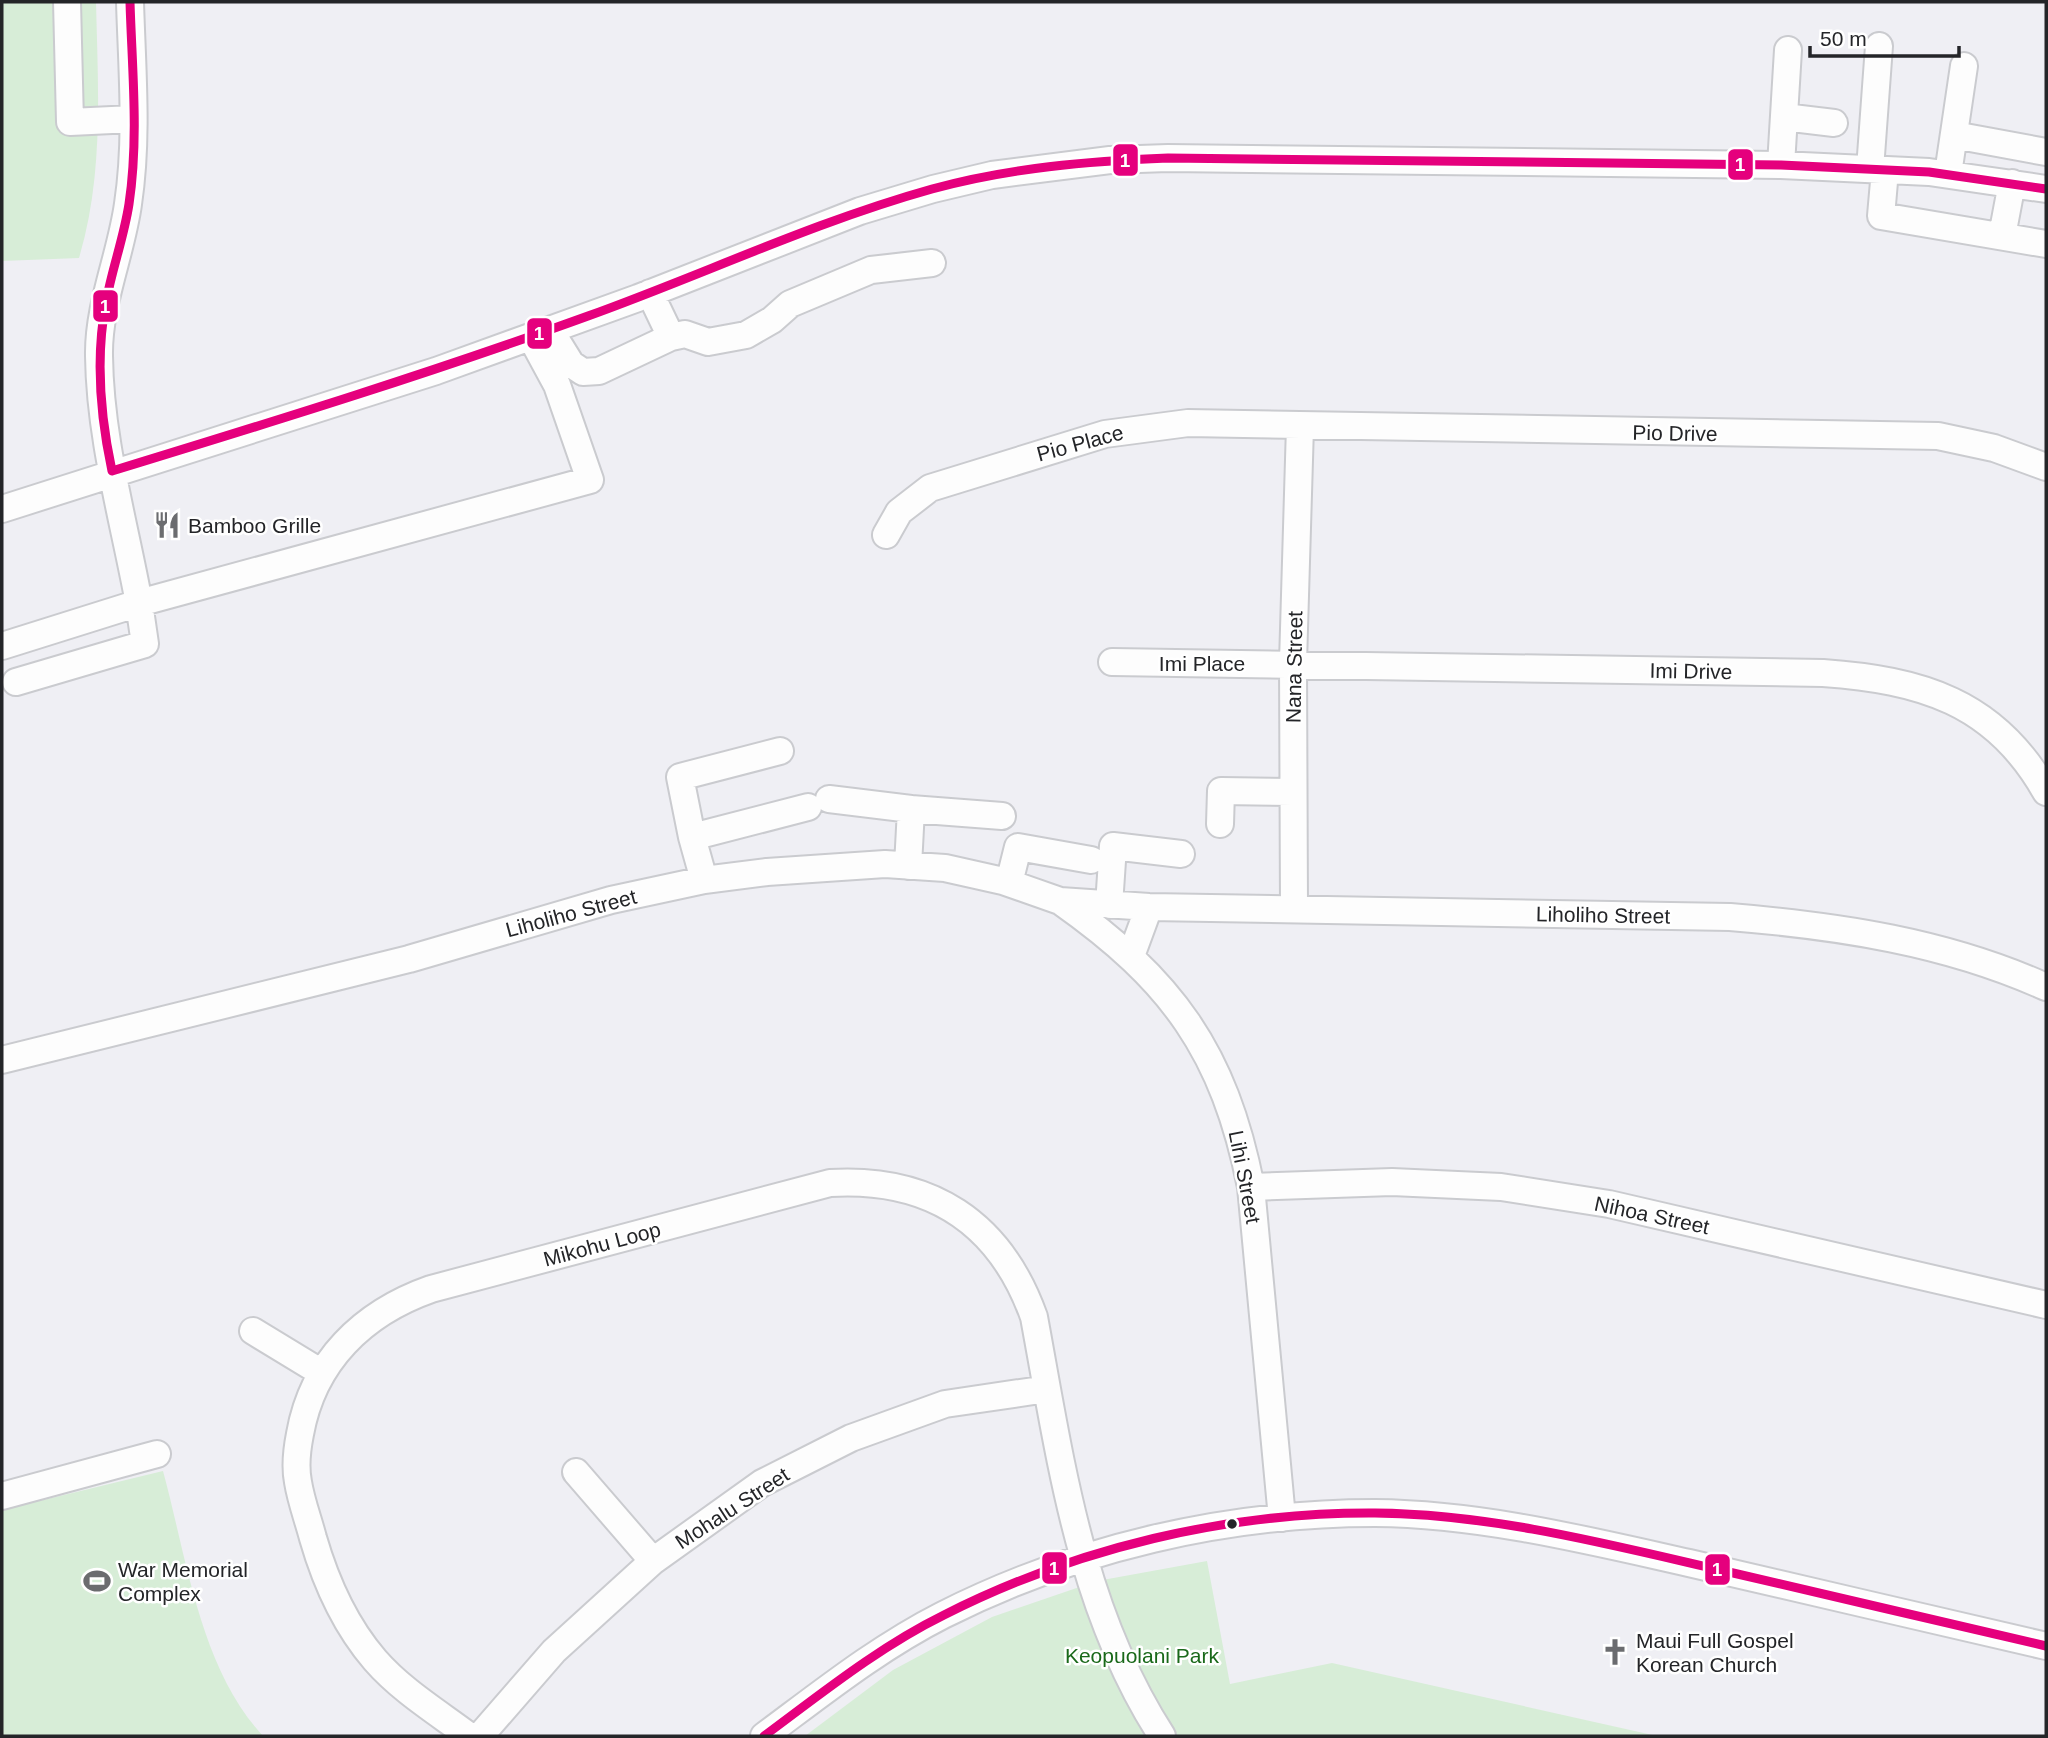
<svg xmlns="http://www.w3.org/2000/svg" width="2048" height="1738" viewBox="0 0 2048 1738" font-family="Arial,sans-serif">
<rect width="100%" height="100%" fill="#efeff4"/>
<!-- park -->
<path fill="#d7edd7" d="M2,2H96C98,89 104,174 79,258L2,261Z
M163,1471C187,1559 200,1668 263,1736H2V1510Z
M1207,1561L1230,1684L1332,1663L1657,1736H805L893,1670L992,1617L1097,1581Z"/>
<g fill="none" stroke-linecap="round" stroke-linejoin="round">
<defs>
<path id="minor" d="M67,2L70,122L133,119
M130,2C132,69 138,138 128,204C121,255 98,305 99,356C100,440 124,521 139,603L590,480L557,385L531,337
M1784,117L1834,123
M1954,135L2046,152
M1781,165L1788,50
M1870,169L1879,46
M1885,170L1881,216L2046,244
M1948,174L1964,66
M2002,236L2012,183
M550,330L571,364L583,372L599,371L671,337L650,293
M671,337L685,334L708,342L746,335L772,320L790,304L871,270L932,263
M2,509L436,371L638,298L860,211L933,189L992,175L1110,160L1168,158L1781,165L1929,172L2046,189
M886,535L899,512L930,488L1105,434L1188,423L1938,436L1994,448L2046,467
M2,646L139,603L145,644L16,682
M1112,662L1823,673C1920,680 1995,701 2046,792
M829,799L911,809
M1220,824L1221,791L1293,792
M692,837L680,777L780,751
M908,866L911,809L1002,816
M704,880L692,837L808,807
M1009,883L1018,847L1091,860
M1060,901C1172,980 1224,1051 1251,1187L1282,1518
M1109,905L1113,846L1181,854
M1294,908L1293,663L1300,426
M1131,956L1149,907
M2,1060L409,959L611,900L704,880L767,872L885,864L945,868L1003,881L1060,901L1149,907L1730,917C1839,926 1946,942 2046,987
M1251,1187L1392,1182L1501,1187L1609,1204L2046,1305
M253,1331L322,1373
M576,1472L653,1561
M2,1496L157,1454
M469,1736C437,1712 401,1690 375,1660C344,1624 326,1583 313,1538C308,1519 301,1501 298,1482C295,1467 297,1449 300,1434C313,1361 363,1313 431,1289L830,1183C930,1177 1000,1222 1034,1317C1061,1463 1080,1609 1162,1736
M480,1736L554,1651L653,1561L762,1483L851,1438L945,1404L1047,1389
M764,1736C822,1693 878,1648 943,1615C1076,1548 1226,1513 1375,1513C1481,1514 1586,1540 1689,1563C1808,1591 1927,1618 2046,1646"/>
</defs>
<!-- minor casing -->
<use href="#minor" stroke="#cacbcf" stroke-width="30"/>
<!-- minor -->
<use href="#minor" stroke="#fdfdfd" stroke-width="26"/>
<defs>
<path id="bus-1" d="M130,2C132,69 139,137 129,204C124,237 112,269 106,302C95,359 100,415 112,471C272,422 431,373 588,316C702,275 814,222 932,189C1008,168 1089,161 1168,158L1781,165L1929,172L2046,189
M764,1736C822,1693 879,1647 944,1615C1076,1548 1227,1512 1375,1513C1490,1514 1604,1543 1716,1569C1826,1595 1936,1620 2046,1646"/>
</defs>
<!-- bus-1 casing -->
<use href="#bus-1" stroke="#fff" stroke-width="14"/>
<!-- bus-1 -->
<use href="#bus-1" stroke="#e5007d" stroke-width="9"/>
</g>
<!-- icons -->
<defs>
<symbol id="restaurant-bare" viewBox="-9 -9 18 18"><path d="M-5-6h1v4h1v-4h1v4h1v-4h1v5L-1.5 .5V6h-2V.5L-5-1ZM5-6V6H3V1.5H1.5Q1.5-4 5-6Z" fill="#6b6c6f" stroke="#fff" stroke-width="2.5" paint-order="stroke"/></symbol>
<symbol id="stadium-bare" viewBox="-9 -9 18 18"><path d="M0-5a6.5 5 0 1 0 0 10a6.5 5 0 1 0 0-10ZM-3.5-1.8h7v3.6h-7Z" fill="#6b6c6f" stroke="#fff" stroke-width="2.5" paint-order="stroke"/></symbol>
<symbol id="church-bare" viewBox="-9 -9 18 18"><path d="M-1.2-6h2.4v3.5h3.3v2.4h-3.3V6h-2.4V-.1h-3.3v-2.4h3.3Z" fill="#6b6c6f" stroke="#fff" stroke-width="2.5" paint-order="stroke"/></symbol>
</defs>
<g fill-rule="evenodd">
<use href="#restaurant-bare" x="148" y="506" width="38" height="38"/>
<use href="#stadium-bare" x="78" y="1562" width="38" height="38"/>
<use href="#church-bare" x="1596" y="1633" width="38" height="38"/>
</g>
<!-- markers -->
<circle fill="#242528" stroke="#fff" stroke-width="2.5" cx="1232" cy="1524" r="6"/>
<g text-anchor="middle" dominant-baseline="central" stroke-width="5" stroke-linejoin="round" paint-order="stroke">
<!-- street labels -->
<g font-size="21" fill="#242528" stroke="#fff">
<text transform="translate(1675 433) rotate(1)">Pio Drive</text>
<text transform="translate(1080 443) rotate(-15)">Pio Place</text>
<text x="1202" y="663">Imi Place</text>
<text transform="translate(1294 667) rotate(-89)">Nana Street</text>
<text transform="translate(1691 671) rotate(1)">Imi Drive</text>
<text transform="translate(571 913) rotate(-15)">Liholiho Street</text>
<text transform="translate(1603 915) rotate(1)">Liholiho Street</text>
<text transform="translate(1245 1177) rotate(79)">Lihi Street</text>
<text transform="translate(1652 1215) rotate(12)">Nihoa Street</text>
<text transform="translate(602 1244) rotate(-15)">Mikohu Loop</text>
<text transform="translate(732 1508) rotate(-33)">Mohalu Street</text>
</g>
<!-- poi labels -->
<g font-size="21" fill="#242528" stroke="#fff" text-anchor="start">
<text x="188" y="525">Bamboo Grille</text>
<text x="118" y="1569">War Memorial<tspan x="118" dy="24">Complex</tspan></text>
<text x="1636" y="1640">Maui Full Gospel<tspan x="1636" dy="24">Korean Church</tspan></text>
</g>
<!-- park labels -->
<g font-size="21" fill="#1a691a" stroke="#fff">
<text x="1142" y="1655">Keopuolani Park</text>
</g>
</g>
<g stroke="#fff" stroke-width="2.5">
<rect x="1112" y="143" width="27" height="34" rx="7" fill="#e5007d"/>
<rect x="1727" y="148" width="27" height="33" rx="7" fill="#e5007d"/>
<rect x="92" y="289" width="27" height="34" rx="7" fill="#e5007d"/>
<rect x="526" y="317" width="27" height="33" rx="7" fill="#e5007d"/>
<rect x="1041" y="1551" width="27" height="34" rx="7" fill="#e5007d"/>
<rect x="1704" y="1553" width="27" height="33" rx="7" fill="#e5007d"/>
</g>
<g font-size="19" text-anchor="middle" font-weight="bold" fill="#fff">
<text x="1125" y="167">1</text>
<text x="1740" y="171">1</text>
<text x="105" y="313">1</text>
<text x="539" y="340">1</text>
<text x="1054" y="1575">1</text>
<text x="1717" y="1576">1</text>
</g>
<!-- border -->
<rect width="2048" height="1738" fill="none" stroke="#242528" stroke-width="7"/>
<!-- scale -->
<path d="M1810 46v10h149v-10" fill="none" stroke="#242528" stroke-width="3.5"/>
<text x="1820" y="46" font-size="21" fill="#242528" stroke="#ffffff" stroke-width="5" paint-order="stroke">50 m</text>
</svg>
